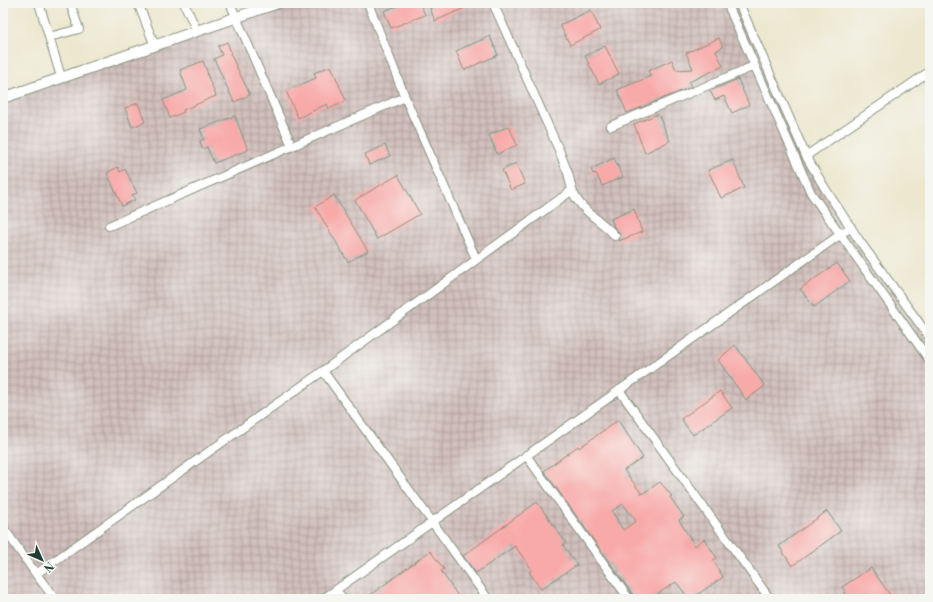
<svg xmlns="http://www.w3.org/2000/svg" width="933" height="602" viewBox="0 0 933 602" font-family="'Libre Bodoni',serif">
<defs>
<pattern id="industrial-grid" width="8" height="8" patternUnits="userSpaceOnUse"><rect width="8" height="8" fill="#d1c0bc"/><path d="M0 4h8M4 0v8" fill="none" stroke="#a99d9a"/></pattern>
</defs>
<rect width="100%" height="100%" fill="#f6f6f2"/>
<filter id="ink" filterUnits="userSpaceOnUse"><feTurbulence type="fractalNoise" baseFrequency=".025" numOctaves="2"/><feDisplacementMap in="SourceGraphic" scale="8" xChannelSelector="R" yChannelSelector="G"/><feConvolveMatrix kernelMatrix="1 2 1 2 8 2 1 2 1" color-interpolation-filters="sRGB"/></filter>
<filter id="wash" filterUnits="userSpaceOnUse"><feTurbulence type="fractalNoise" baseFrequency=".012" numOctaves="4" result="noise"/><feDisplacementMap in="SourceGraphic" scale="16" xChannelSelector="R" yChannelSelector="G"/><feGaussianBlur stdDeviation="0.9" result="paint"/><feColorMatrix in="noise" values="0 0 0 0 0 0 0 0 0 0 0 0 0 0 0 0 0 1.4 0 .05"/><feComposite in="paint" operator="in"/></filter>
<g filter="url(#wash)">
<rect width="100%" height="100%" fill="#ece7cd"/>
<!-- industrial -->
<path fill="url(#industrial-grid)" d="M276,3H735L811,164L861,243L930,343V599H3V98Z"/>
<g id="blocks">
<!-- building -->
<path fill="#f8aaa9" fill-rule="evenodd" d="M405,3H420L425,15L391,28L384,11Z
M441,3H476L435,21L430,8Z
M591,10L600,30L570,45L560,25Z
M490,36L498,55L464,70L456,51Z
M719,38L723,47L716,51L723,66L689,82L691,87L627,113L617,90L651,76L648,71L672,60L676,70L693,69L686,53Z
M227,42L231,52L230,53L250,95L234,102L214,59L222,55L218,46Z
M605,46L619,74L599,84L585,56Z
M203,61L208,74H207L216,96L183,110L184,112L170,118L163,100L187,90L180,70Z
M331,66L346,101L329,109L327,104L298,118L286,91L316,78L314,73Z
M738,79L749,105L732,113L724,96L715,100L710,91Z
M138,103L145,122L132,127L125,108Z
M658,114L670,141L645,153L634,124Z
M235,116L248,150L214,163L207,147L202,149L200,141L204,139L200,129Z
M509,126L517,145L497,154L489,135Z
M385,145L390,156L369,165L365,154Z
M614,158L623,177L602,186L596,173L593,174L591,169Z
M733,160L744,188L721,198L708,170Z
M516,163L525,184L511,190L502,170Z
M118,167L120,172L125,169L137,193L132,195L135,200L122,206L107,173Z
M398,175L420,214L377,239L355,200Z
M334,195L368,251L348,262L315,207Z
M634,209L642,232L619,241L620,234L614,227L611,219Z
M837,263L850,281L814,307L800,289Z
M735,345L765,386L746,400L718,360Z
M720,391L732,408L693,435L681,419Z
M618,420L643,458L624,470L642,494L660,482L672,496L670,497L684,517L679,520L695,546L704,539L717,558L713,560L723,577L691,599H689L676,582L650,599H636L544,471L578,446L579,448ZM623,504L636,521L623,530L612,511Z
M537,502L566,543L563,545L577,565L541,589L529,572L532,570L515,546L476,573L463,556Z
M827,511L841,531L792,566L779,546Z
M430,551L444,569L441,571L460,599H365Z
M871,568L893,599H837L846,592L842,587Z"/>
</g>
</g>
<g filter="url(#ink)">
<use href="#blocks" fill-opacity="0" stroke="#869280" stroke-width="1"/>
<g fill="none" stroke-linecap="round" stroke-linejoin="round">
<defs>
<path id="minor" d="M39,3L61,77
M138,3L155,46
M184,3L197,31
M230,3L292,146
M493,3L559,150C562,158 565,166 568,173C572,188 571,194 583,207C593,218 606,225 615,236
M727,3L811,193L930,361
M739,3L806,156L826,190L861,243L930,338
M49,37L79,29L70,3
M405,97L476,259
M611,126L754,66
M806,156L930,71
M109,226L405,97L368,3
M323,371L488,599
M619,390L770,599
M526,455L629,599
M3,527L36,574
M336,590L343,599
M55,599L36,574L323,371L571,191
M323,599L851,227"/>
<path id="major" d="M3,98L278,3"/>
</defs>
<!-- minor casing -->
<use href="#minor" stroke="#869280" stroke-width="10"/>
<!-- major casing -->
<use href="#major" stroke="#869280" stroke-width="12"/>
<!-- minor -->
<use href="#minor" stroke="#fff" stroke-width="8"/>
<!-- major -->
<use href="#major" stroke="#fff" stroke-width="10"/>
</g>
</g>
<!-- margin -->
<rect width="933" height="602" fill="none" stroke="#f6f6f2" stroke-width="16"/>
<!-- north arrow -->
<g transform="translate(42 560) rotate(135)" stroke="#f6f6f2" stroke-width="3" paint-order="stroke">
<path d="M0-3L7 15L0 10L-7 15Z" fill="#1f3d34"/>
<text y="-6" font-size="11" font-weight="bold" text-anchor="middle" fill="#1f3d34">N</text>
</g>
</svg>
